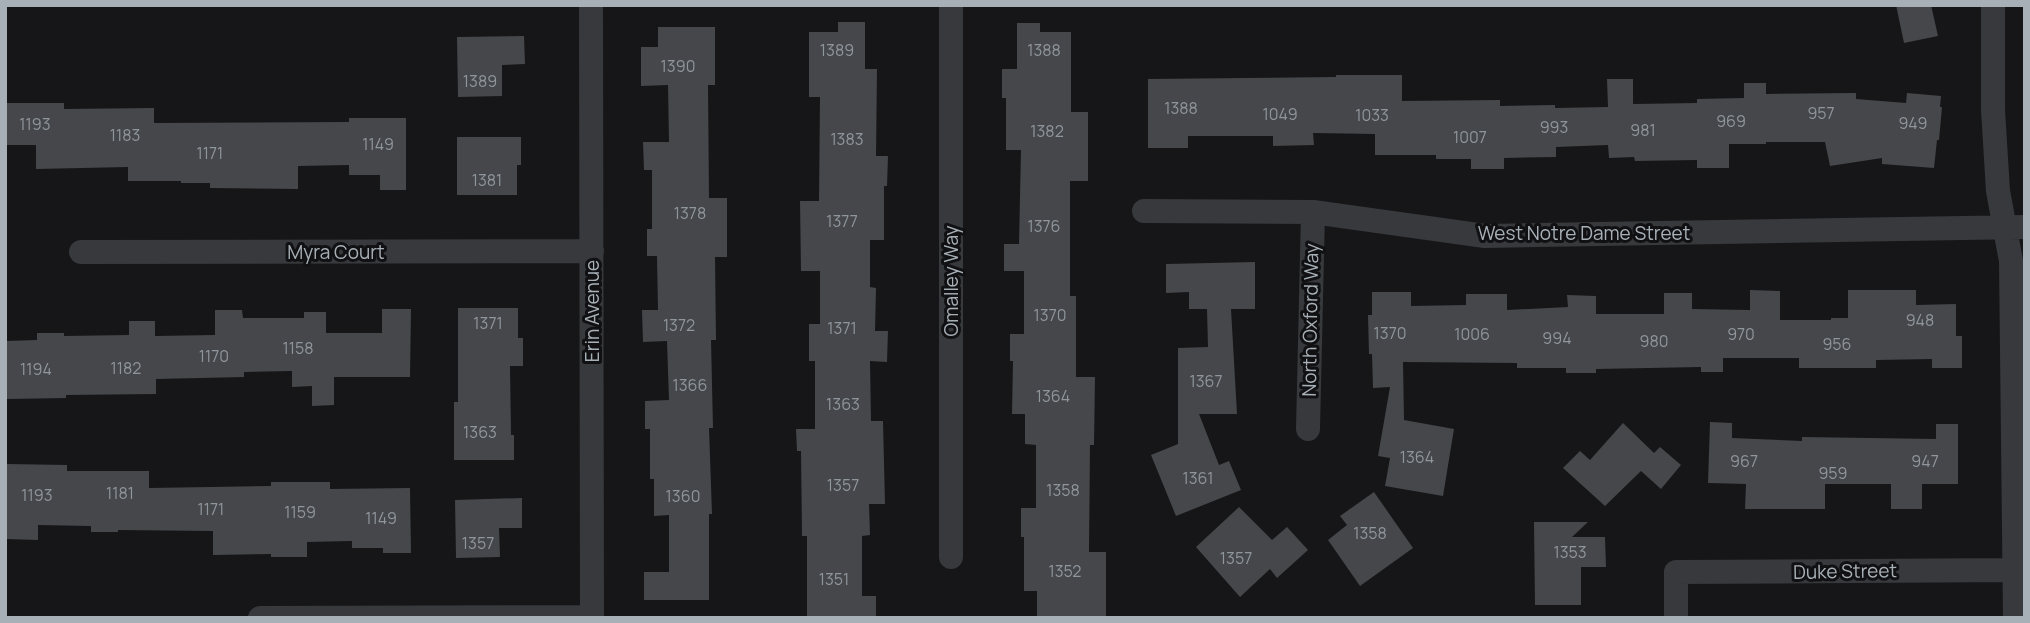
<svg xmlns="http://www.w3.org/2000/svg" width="2030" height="623" viewBox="0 0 2030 623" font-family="Manrope,sans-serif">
<rect width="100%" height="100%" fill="#161618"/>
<!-- building -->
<path fill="#45474a" d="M1896,5H1931L1938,36L1904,43Z
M838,22H865V69H877L876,156H888L887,186H884V240H870V287L876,288L875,331H888L887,362L870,361L871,421H883L885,504H869L870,535L862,536V596H876V618H807V536H802L801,451H797L796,429H815V361H809V324H820V271H801L800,201H819L820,97H809V32H838Z
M1017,23H1040V32H1071V112H1088V181H1070V296H1076V377H1095L1094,445H1090L1089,552H1106V618H1037V591H1024V537H1021V508H1036V445L1025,444V414H1012L1013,361H1010V334H1024V271H1004V244H1019L1021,150H1006V98H1002V69H1017Z
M658,27H715V85H708L709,198H727V257H715L716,340H711L713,428H709L712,514H709V600H644V572H669V515L654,516V479H650V429H645V401L669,400L667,341L643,342L642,310H658L657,256H647V229H652V170H644L643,142H669L668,85L641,86V47H658Z
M524,36L525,64L502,65V96L458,97L457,37Z
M1336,75H1402V101L1500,100V106L1555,105V108L1608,107L1607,79H1633V104L1697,103V99L1744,98V83H1766V94L1856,93V99L1906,103L1907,93L1941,96L1940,107H1942L1939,140H1937L1934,168L1882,164V158L1830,166L1825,142H1766V144H1729V168H1697V160L1635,161L1634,157L1609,158L1608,145L1556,147V157L1504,158V169H1471V159H1436V155H1375V134L1313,133L1314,145L1273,146V136H1188V148H1148V79L1336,77Z
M5,103H64V109L154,108V123L349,122V118H406V190H380V175H349V165L298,166V189L210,188V183H181V181H128V167L36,169V145H5Z
M457,137H521V165H517V195H457Z
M1255,262V309H1231L1237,414H1199L1219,465L1229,461L1241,490L1176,516L1151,455L1178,444V348L1208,347L1207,309H1189V292L1166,293V264Z
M1750,290L1780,291V320H1831V318H1848V290H1916V305L1956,304V336H1962V368H1932V359L1876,360V368H1799V358H1723V372H1701V367L1596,369V373H1566V368H1517V363L1403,362L1404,420L1454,429L1443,496L1385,486L1390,458L1378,456L1390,387L1373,388L1372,354H1369L1368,315H1372V292H1411V306L1466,305V294H1507V310L1568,307L1567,295L1596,296V314H1664V293H1692V309L1750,310Z
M458,308H518V338H523V366H510L511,435H514V460H454V402H458Z
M382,309H411L410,377H334V405L312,406V386L292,387V371L244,372V377L156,379V394L66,395V398L7,399L6,341L37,340V333H64V336L129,335V321H155V336L215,335V310H242L243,318H304V312H326V333H382Z
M1710,422L1732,423V438L1802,441V437L1936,439V424H1958V484H1922V509H1891V484H1825V509H1745L1746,484L1708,483Z
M1623,423L1654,453L1660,447L1681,465L1661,489L1641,471L1605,506L1563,468L1580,451L1590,460Z
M7,464L67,465V471H149V488L271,486V482H330V489L410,488L411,553H383V548H352V541L307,542V557H271V554L213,555V531L118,530V532H91V526L38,525V540L6,539Z
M1374,492L1413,548L1360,586L1328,540L1347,525L1340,516Z
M522,498V528H499L500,557L456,558L455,500Z
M1239,507L1272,540L1287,527L1308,550L1277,578L1270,569L1240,597L1196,547Z
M1534,522H1588L1572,537H1605L1606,567H1581V605H1535Z"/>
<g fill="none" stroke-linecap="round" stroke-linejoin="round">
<!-- street -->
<path stroke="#37393c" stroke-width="24" d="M591,5L592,618
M951,5V557
M1993,5V110L1998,191L2011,261L2015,618
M1144,211L1313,212L1485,236L2025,227
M81,252L592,251
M1308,429L1313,212
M260,618L592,617
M1676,618V572L2015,570"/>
</g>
<g text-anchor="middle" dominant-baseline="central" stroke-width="6" stroke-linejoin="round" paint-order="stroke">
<!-- number labels -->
<g font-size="16" fill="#8f969c">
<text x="837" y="50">1389</text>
<text x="1044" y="50">1388</text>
<text x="678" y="66">1390</text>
<text x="480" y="81">1389</text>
<text x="1181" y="108">1388</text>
<text x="1821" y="113">957</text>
<text x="1280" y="114">1049</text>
<text x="1372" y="115">1033</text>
<text x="1731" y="121">969</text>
<text x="1913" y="123">949</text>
<text x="35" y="124">1193</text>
<text x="1554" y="127">993</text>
<text x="1643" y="130">981</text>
<text x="1047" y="131">1382</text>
<text x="125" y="135">1183</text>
<text x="1470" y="137">1007</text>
<text x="847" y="139">1383</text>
<text x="378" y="144">1149</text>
<text x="210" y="153">1171</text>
<text x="487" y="180">1381</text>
<text x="690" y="213">1378</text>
<text x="842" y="221">1377</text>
<text x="1044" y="226">1376</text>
<text x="1050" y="315">1370</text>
<text x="1920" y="320">948</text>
<text x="488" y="323">1371</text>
<text x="679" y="325">1372</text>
<text x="842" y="328">1371</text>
<text x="1390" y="333">1370</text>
<text x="1472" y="334">1006</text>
<text x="1741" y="334">970</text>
<text x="1557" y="338">994</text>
<text x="1654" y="341">980</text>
<text x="1837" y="344">956</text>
<text x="298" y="348">1158</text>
<text x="214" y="356">1170</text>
<text x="126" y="368">1182</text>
<text x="36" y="369">1194</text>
<text x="1206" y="381">1367</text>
<text x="690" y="385">1366</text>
<text x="1053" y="396">1364</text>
<text x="843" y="404">1363</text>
<text x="480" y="432">1363</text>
<text x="1417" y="457">1364</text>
<text x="1744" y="461">967</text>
<text x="1925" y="461">947</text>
<text x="1833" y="473">959</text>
<text x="1198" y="478">1361</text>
<text x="843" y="485">1357</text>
<text x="1063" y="490">1358</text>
<text x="120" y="493">1181</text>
<text x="37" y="495">1193</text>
<text x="683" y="496">1360</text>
<text x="211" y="509">1171</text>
<text x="300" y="512">1159</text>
<text x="381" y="518">1149</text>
<text x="1370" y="533">1358</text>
<text x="478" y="543">1357</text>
<text x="1570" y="552">1353</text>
<text x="1236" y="558">1357</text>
<text x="1065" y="571">1352</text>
<text x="834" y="579">1351</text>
</g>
<!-- street labels -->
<g font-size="19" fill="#a8b0b7" stroke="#111113">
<text x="1584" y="233">West Notre Dame Street</text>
<text x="336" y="252">Myra Court</text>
<text transform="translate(951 281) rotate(-90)">Omalley Way</text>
<text transform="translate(592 311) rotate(-90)">Erin Avenue</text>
<text transform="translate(1310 320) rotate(-89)">North Oxford Way</text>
<text transform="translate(1845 571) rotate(-1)">Duke Street</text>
</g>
</g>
<!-- border -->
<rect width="2030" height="623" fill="none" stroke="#a8b0b7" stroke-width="14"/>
</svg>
